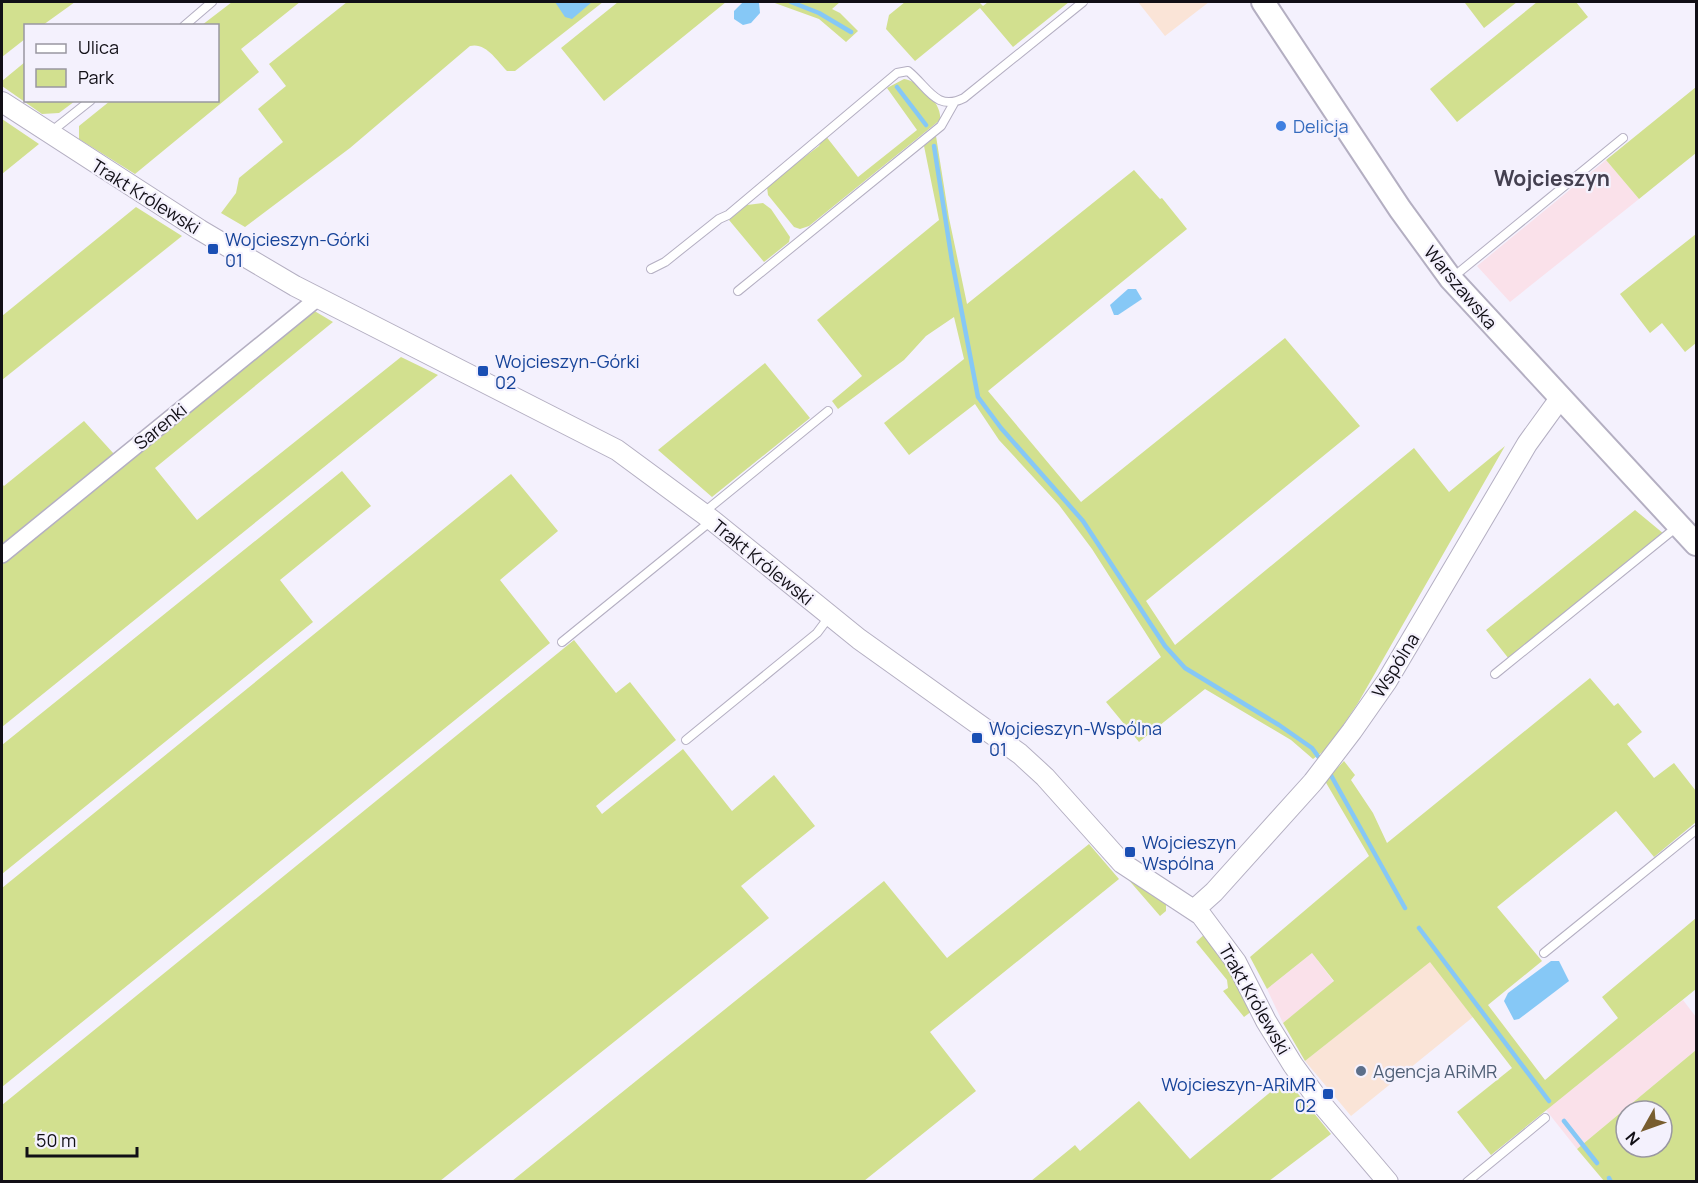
<svg xmlns="http://www.w3.org/2000/svg" width="1698" height="1183" viewBox="0 0 1698 1183" font-family="Manrope,sans-serif">
<rect width="100%" height="100%" fill="#f4f1fd"/>
<!-- commercial -->
<path fill="#fae4d7" d="M1138,2H1209L1165,36Z
M1430,961L1473,1017L1351,1116L1305,1061Z"/>
<!-- industrial -->
<path fill="#fae1ea" d="M1606,160L1639,199L1510,302L1477,266Z
M1312,953L1334,982L1283,1023L1267,989Z
M1683,1000L1696,1017V1050L1577,1149L1546,1110Z"/>
<!-- green -->
<path fill="#d2e08f" fill-rule="evenodd" d="M2,2H75L43,25L26,26L25,39L2,57Z
M232,2H300L241,49L259,72L135,174L79,139V126L110,101L218,100V26L202,25Z
M347,2H603L515,71H507C497,61 486,42 470,46L350,148L245,227L221,213L236,193L239,178L283,142L258,109L286,86L269,64Z
M618,2H726L604,101L561,48Z
M772,2H840L832,9L840,13L858,31L846,42L819,19Z
M905,2H979L983,6L988,2H1069L1013,47L980,8L915,61L886,29L889,15Z
M1468,2H1517L1484,28L1465,3Z
M1537,2H1576L1588,17L1457,122L1430,89Z
M25,62L26,100L75,101L59,113L42,114L2,86V81Z
M904,79C919,81 943,104 940,120L809,226L800,229L794,227L768,195L767,187L770,183L819,146L825,135L858,177L917,130L887,88Z
M1696,87V153L1639,199L1606,160Z
M2,119L39,144L2,174Z
M936,136L949,218L967,304L1134,170L1160,199L1162,198L1187,229L988,391L1081,502L1285,338L1360,426L1146,601L1175,645L1414,448L1449,492L1505,446L1358,703L1328,748L1313,759L1291,740L1205,689L1139,742L1106,702L1161,657L1092,549L1059,505L999,440L975,404L909,455L884,423L964,359L954,317L926,336L904,360L838,409L832,401L862,376L817,320L939,220L924,146Z
M763,203L771,209L790,237L789,242L764,262L729,220L747,205Z
M136,207L182,236L2,380V316Z
M1696,234V343L1685,352L1662,323L1650,333L1620,294Z
M301,303L333,322L155,468L197,520L401,357L438,375L2,727V484L4,486L84,421L114,454Z
M765,363L810,418L712,497L658,450Z
M342,471L371,506L280,580L313,622L2,874V745Z
M511,474L558,531L500,580L550,643L2,1087V888Z
M1635,510L1664,534L1509,659L1486,630Z
M574,640L616,693L630,682L676,740L596,806L602,814L683,749L732,811L774,775L815,826L741,886L769,918L440,1181H2V1105Z
M1590,678L1614,706L1618,703L1642,732L1627,744L1654,778L1674,763L1696,791V822L1654,857L1616,811L1497,907L1542,961L1488,1005L1545,1080L1618,1018L1602,997L1696,918V989L1491,1155L1457,1112L1512,1068L1430,962L1305,1061L1283,1023L1334,981L1312,953L1267,989L1250,957L1369,856L1325,781L1344,761L1355,775L1351,780L1373,813L1387,843Z
M1089,844L1119,879L930,1032L976,1091L864,1181H512L884,881L947,958Z
M1127,878L1163,899L1166,904V911L1160,916Z
M1207,932L1215,942L1252,1011L1244,1017L1223,991L1228,988L1227,980L1196,942Z
M1696,1050V1181H1604L1577,1149ZM1626,1111H1662V1147H1626Z
M1286,1079L1331,1134L1269,1181H1031L1075,1145L1080,1151L1139,1101L1190,1159Z"/>
<!-- water -->
<path fill="#86c8f6" d="M555,2H592L572,19L565,17Z
M743,2L759,3L760,13L751,23L743,25L734,19V11Z
M1128,289H1136L1142,299L1118,315H1114L1110,305Z
M1551,961H1559L1569,981L1519,1019L1514,1020L1504,1001L1508,993Z"/>
<g fill="none" stroke-linecap="round" stroke-linejoin="round">
<!-- stream -->
<path stroke="#86c8f6" stroke-width="4.5" d="M791,2L819,13L851,32
M897,87L926,125
M934,146L952,261L978,397L1001,428L1083,521L1165,646L1185,668L1279,725L1312,748L1323,763
M1328,770L1405,908
M1419,928L1549,1101
M1564,1121L1597,1163
M1609,1178L1611,1182"/>
<defs>
<path id="service" d="M184,26L212,2
M52,131L91,100
M651,269L665,262L719,219L728,215L897,73L908,71C928,87 936,112 964,98L1083,2
M1452,278L1623,138
M738,291L941,126L954,103
M703,513L828,411
M562,642L711,521
M1495,674L1678,526
M686,740L817,633L829,617
M1544,953L1696,830
M1467,1182L1545,1118"/>
<path id="minor" d="M2,555L318,298"/>
<path id="tertiary" d="M2,102L200,230L295,286L617,450L712,520L859,639L1020,754L1045,777L1122,863L1201,915L1236,962L1266,1021L1293,1065L1320,1102L1388,1182
M1195,909L1214,892L1313,782L1352,731L1387,681L1527,444L1561,397"/>
<path id="secondary" d="M1263,2L1400,209L1451,279L1696,544"/>
</defs>
<!-- service casing -->
<use href="#service" stroke="#b4afc2" stroke-width="10"/>
<!-- minor casing -->
<use href="#minor" stroke="#b4afc2" stroke-width="18"/>
<!-- tertiary casing -->
<use href="#tertiary" stroke="#b4afc2" stroke-width="22"/>
<!-- secondary casing -->
<use href="#secondary" stroke="#b4afc2" stroke-width="26"/>
<!-- service -->
<use href="#service" stroke="#fff" stroke-width="8"/>
<!-- minor -->
<use href="#minor" stroke="#fff" stroke-width="15"/>
<!-- tertiary -->
<use href="#tertiary" stroke="#fff" stroke-width="20"/>
<!-- secondary -->
<use href="#secondary" stroke="#fff" stroke-width="22"/>
</g>
<!-- markers -->
<circle fill="#3f7fe0" stroke="#f4f1fd" stroke-width="2" cx="1281" cy="126" r="6"/>
<g fill="#1a4fb4" stroke="#f4f1fd" stroke-width="2">
<rect x="207" y="243" width="12" height="12" rx="3"/>
<rect x="477" y="365" width="12" height="12" rx="3"/>
<rect x="971" y="732" width="12" height="12" rx="3"/>
<rect x="1124" y="846" width="12" height="12" rx="3"/>
<rect x="1322" y="1088" width="12" height="12" rx="3"/>
</g>
<circle fill="#5c6f8a" stroke="#f4f1fd" stroke-width="2" cx="1361" cy="1071" r="6"/>
<g text-anchor="middle" dominant-baseline="central" stroke-width="4.5" stroke-linejoin="round" paint-order="stroke">
<!-- shop labels -->
<g font-size="18" fill="#366cbe" stroke="#f4f1fd" text-anchor="start">
<text x="1293" y="126">Delicja</text>
</g>
<!-- street labels -->
<g font-size="18" fill="#110f16" stroke="#f4f1fd">
<text transform="translate(146 196) rotate(32)">Trakt Królewski</text>
<text transform="translate(1461 287) rotate(50)">Warszawska</text>
<text transform="translate(160 426) rotate(-39)">Sarenki</text>
<text transform="translate(763 562) rotate(39)">Trakt Królewski</text>
<text transform="translate(1395 665) rotate(-58)">Wspólna</text>
<text transform="translate(1255 999) rotate(60)">Trakt Królewski</text>
</g>
<!-- transit labels -->
<g font-size="18" fill="#164399" stroke="#f4f1fd" text-anchor="start">
<text x="225" y="239">Wojcieszyn-Górki<tspan x="225" dy="21">01</tspan></text>
<text x="495" y="361">Wojcieszyn-Górki<tspan x="495" dy="21">02</tspan></text>
<text x="989" y="728">Wojcieszyn-Wspólna<tspan x="989" dy="21">01</tspan></text>
<text x="1142" y="842">Wojcieszyn<tspan x="1142" dy="21">Wspólna</tspan></text>
<text x="1316" y="1084" text-anchor="end">Wojcieszyn-ARiMR<tspan x="1316" dy="21">02</tspan></text>
</g>
<!-- service labels -->
<g font-size="18" fill="#4e5e75" stroke="#f4f1fd" text-anchor="start">
<text x="1373" y="1071">Agencja ARiMR</text>
</g>
<!-- quarter labels -->
<g font-size="21" font-weight="bold" fill="#444050" stroke="#f4f1fd">
<text x="1552" y="178">Wojcieszyn</text>
</g>
</g>
<!-- border -->
<rect width="1698" height="1183" fill="none" stroke="#110f16" stroke-width="6"/>
<!-- legend -->
<rect x="24" y="24" width="195" height="78" fill="#f4f1fd" stroke="#9997a1" stroke-width="1.5"/>
<rect x="36" y="44" width="30" height="9" fill="#ffffff" stroke="#9997a1" stroke-width="1.5"/>
<text x="78" y="54" font-size="18" fill="#110f16">Ulica</text>
<rect x="36" y="69" width="30" height="18" fill="#d2e08f" stroke="#9997a1" stroke-width="1.5"/>
<text x="78" y="84" font-size="18" fill="#110f16">Park</text>
<!-- north arrow -->
<g transform="translate(1644 1129) rotate(230)"><circle r="28" fill="#f4f1fd" stroke="#9997a1" stroke-width="1.5"/>
<path d="M0-4.5L10 22L0 15L-10 22Z" fill="#785d2f"/>
<text y="-9" font-size="16" font-weight="bold" text-anchor="middle" fill="#110f16">N</text>
</g>
<!-- scale -->
<path d="M27 1147v9h110v-9" fill="none" stroke="#110f16" stroke-width="3"/>
<text x="36" y="1147" font-size="18" fill="#110f16" stroke="#f4f1fd" stroke-width="4.5" paint-order="stroke">50 m</text>
</svg>
